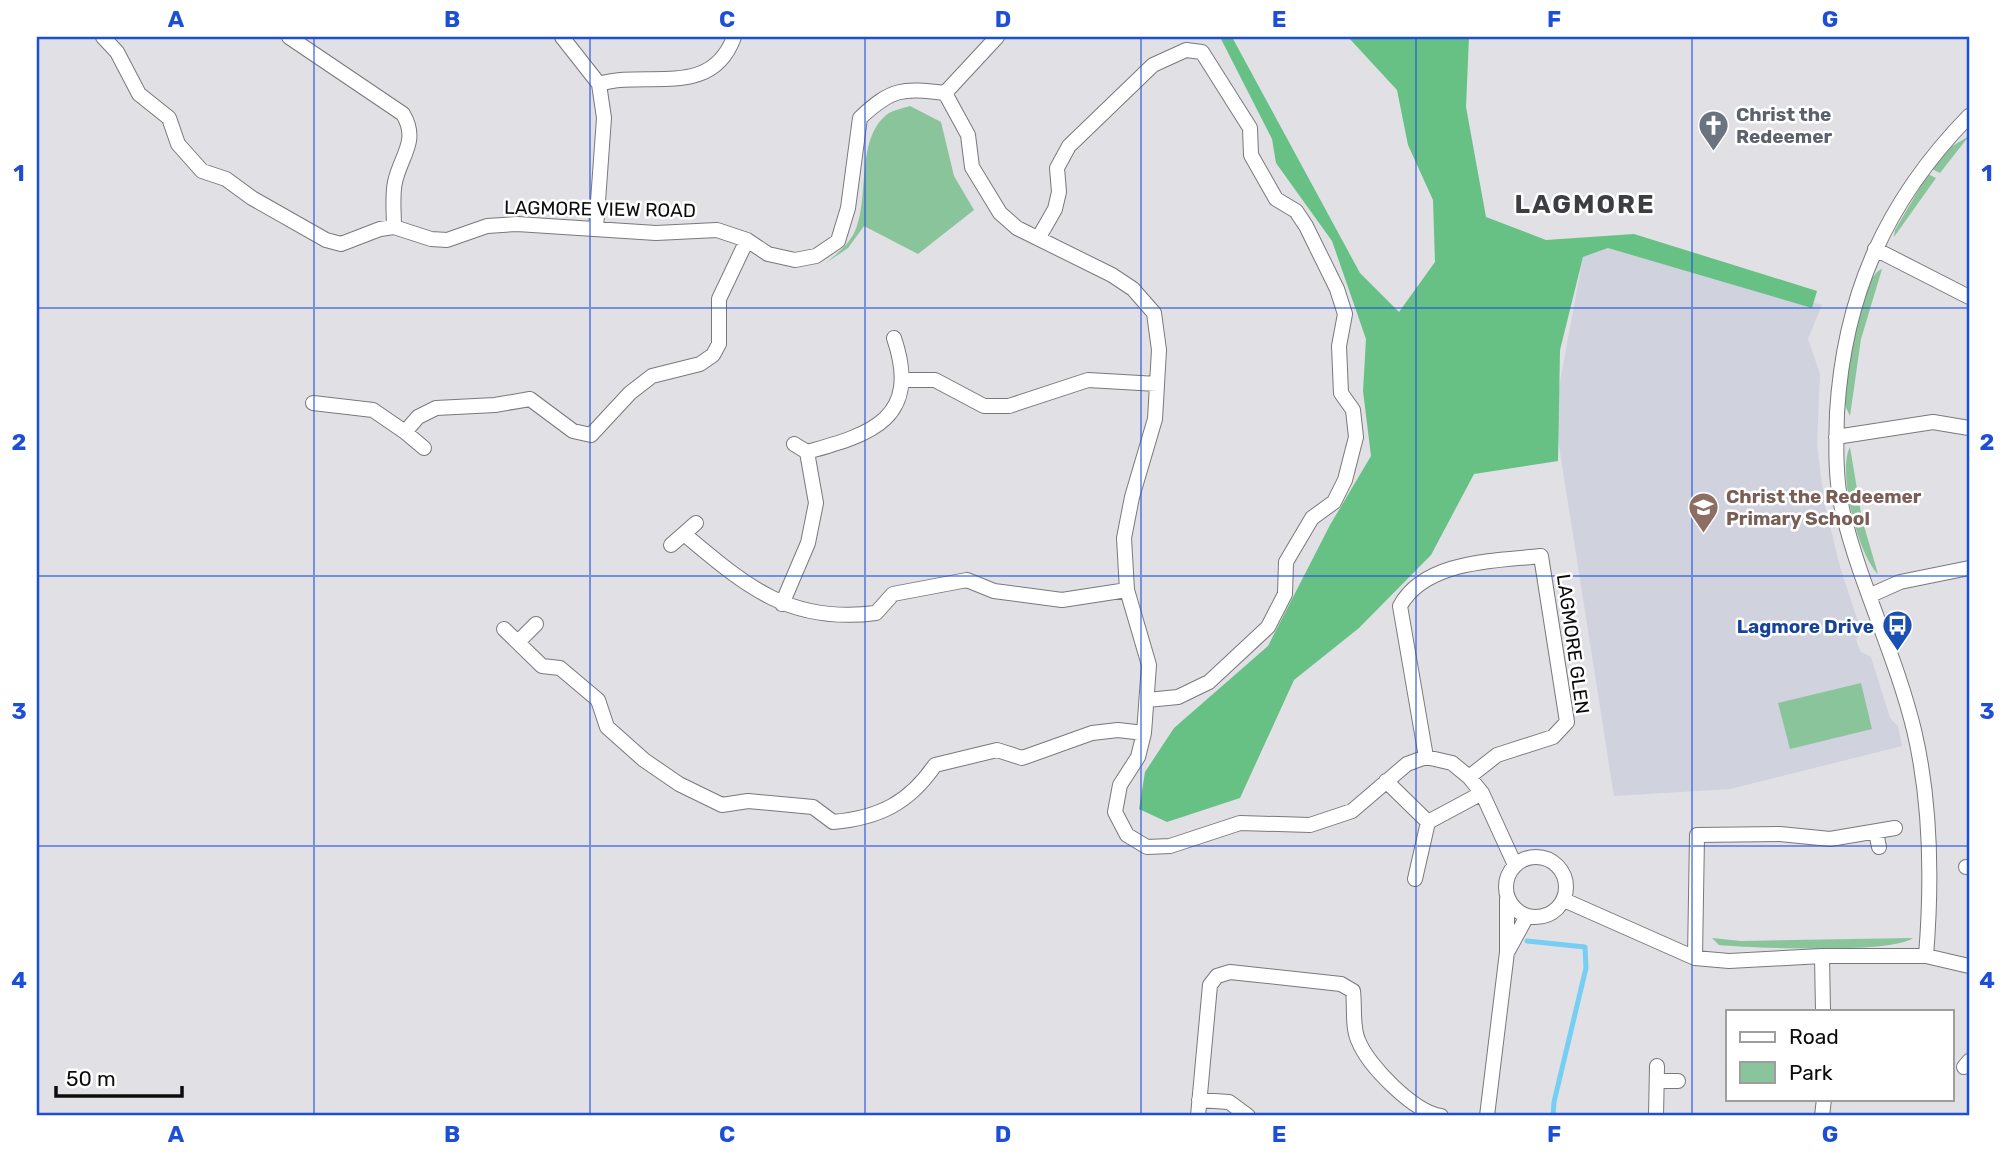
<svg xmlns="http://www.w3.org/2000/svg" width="2006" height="1153" viewBox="0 0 2006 1153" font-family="Rubik,sans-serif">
<rect width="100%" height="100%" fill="#e0e0e5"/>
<!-- built -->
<path fill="#d0d2dd" d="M1617,245L1822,305L1808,339L1820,374L1817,444L1824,501L1840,567L1861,631L1856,639L1858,646L1861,652L1871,657L1890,718L1898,726L1902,746L1730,789L1614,796L1554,414L1583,257Z"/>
<!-- green -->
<path fill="#8ac49a" d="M910,106L941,122L954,176L974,210L918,254L864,226L848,248L826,263C838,253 852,242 857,226C869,193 856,136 889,113C894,110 904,108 910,106Z
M1969,136L1940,173L1932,169L1951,147Z
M1928,174L1936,178L1894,237L1895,230Z
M1882,269L1861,339L1850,416C1848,411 1845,407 1844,401C1842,378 1861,275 1882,269Z
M1850,447L1862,519L1878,574C1858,555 1837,471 1850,447Z
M1861,683L1872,729L1790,749L1778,703Z
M1712,938L1741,941L1913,938C1893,954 1751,948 1719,945Z"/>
<!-- forest -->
<path fill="#67c184" d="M1220,37H1232L1360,273L1399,312L1435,262L1433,200L1408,145L1397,90L1348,37H1469L1466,107L1486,217L1546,240L1634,234L1817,291L1812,308L1608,248L1583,257L1560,350L1558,461L1474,474L1431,555L1359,628L1294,680L1240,798L1167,822L1139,809L1145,772L1174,728L1268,646L1330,525L1371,456L1363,391L1366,339L1332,241L1276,163L1272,139Z"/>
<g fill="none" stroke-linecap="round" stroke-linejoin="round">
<!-- stream -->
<path stroke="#76cef4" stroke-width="5" d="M1527,941L1585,947L1586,968L1554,1102L1553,1116"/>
<defs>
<path id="minor" d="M103,37L117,52L139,94L169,118L178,144L202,171L226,179L252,198L326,240L341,244L380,229L394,227L431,239L447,240L487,226L517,224L656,233L717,230L747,240L768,254L795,260L816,256L838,241L848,208L860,118C892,88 902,88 945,93
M289,37L403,114C419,141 401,155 395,182C392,196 394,213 394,227
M562,37L599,84L604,118L596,229
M599,84C646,69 711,100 734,37
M945,93L968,135L972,167L1000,213L1017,228L1112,275L1133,289L1154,313L1159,350L1155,419L1132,497L1124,538L1127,590L1149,665L1144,733L1138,757L1120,785L1115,812L1127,835L1147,847L1170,846L1240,823L1310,825L1352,811L1407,764L1426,757L1452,763L1469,777L1482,793L1515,865
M945,93L997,37
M1039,237L1055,209L1059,192L1057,168L1069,146L1153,65L1186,50L1202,52L1250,128L1251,155L1276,199L1296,211L1306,226L1337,289L1345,314L1339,346L1341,393L1353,410L1356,437L1345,480L1334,502L1312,518L1286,562L1285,594L1268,627L1209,682L1178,697L1147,700
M1875,249L1969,297
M902,380H935L984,406H1009L1088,380L1157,384
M313,403L373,410L405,432L418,417L436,408L495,405L530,399L573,431L591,435L630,393L652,376L700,364L713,355L719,344V299L747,240
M405,432L424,448
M1836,437L1933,422L1969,428
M794,444L807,452C873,434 921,418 894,338
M684,534C746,586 789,624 876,613L893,594L967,580L994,591L1062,600L1127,590
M671,545L696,523
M1871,595L1900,582L1969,568
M782,604L808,543L816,503L807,452
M504,629L542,666L560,668L598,700L607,727L644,760L679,784L722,805L748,801L813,807L833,822C879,818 909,803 935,765L997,750L1022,758L1092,733L1118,730L1144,733
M518,642L536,624
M1426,757L1400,606C1425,560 1496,561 1541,556L1567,722L1553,737L1497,755L1469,777
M1386,781L1428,822
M1876,832L1879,847
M1506 887a30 30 0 1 1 60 0a30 30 0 1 1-60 0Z
M1966,867H1969
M1415,879L1428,822L1482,793
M1564,900L1695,958L1729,961L1822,956H1926L1969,966
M1508,951L1527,916
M1822,956L1823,1011
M1926,956C1932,882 1931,802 1914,730C1896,656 1861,587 1843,513C1835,481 1836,446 1837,413C1844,295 1886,201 1969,116
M1695,958L1697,835L1780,834L1830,839L1895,828
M1964,1067L1969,1061
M1657,1081H1678
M1199,1100L1229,1102L1248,1116
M1198,1116L1210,985L1217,976L1230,972L1341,984L1353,991C1355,1007 1352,1026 1358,1040C1368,1066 1414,1112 1441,1116
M1487,1116L1507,952V899
M1656,1116L1657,1066
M1822,1116L1824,1099"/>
</defs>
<!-- minor casing -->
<use href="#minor" stroke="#79797d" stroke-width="16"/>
<!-- minor -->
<use href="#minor" stroke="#fff" stroke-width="14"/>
</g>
<!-- grid -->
<path fill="none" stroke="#1d4ed8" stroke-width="2" stroke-opacity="0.55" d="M314,37V1116M590,37V1116M865,37V1116M1141,37V1116M1416,37V1116M1692,37V1116M37,308H1969M37,576H1969M37,846H1969"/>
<!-- icons -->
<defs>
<symbol id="church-pin" viewBox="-11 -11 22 30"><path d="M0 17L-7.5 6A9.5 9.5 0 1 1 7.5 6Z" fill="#6b7280" stroke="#fff"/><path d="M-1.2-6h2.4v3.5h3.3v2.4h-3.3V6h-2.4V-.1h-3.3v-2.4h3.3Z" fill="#fff"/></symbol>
<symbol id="school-pin" viewBox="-11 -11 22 30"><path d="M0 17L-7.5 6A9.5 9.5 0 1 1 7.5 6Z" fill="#8d6e63" stroke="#fff"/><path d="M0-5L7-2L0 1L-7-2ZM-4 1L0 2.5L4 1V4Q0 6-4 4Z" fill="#fff"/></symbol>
<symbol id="bus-pin" viewBox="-11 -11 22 30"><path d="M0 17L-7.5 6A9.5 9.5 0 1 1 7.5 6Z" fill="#1a4fb4" stroke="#fff"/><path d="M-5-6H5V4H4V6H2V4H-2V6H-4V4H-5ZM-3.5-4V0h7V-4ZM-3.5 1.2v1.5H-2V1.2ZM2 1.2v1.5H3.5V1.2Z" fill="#fff"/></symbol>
</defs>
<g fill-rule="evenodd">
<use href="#church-pin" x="1696" y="108" width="35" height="47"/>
<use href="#school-pin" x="1686" y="490" width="35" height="47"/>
<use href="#bus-pin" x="1880" y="608" width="35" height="47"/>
</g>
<g text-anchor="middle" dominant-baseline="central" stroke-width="5" stroke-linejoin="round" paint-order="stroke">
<!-- worship labels -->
<g font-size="19" font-weight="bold" fill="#5b616d" stroke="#fff" text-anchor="start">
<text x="1736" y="114">Christ the<tspan x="1736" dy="22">Redeemer</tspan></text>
</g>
<!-- street labels -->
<g font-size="19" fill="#0c0c0d" stroke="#fff">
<text transform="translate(600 209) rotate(1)">LAGMORE VIEW ROAD</text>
<text transform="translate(1573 644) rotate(82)">LAGMORE GLEN</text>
</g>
<!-- education labels -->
<g font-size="19" font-weight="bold" fill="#785e54" stroke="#fff" text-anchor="start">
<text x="1726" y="496">Christ the Redeemer<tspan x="1726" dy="22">Primary School</tspan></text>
</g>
<!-- transit labels -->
<g font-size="19" font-weight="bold" fill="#164399" stroke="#fff" text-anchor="end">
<text x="1874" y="626">Lagmore Drive</text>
</g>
<!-- district labels -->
<g font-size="26" font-weight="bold" letter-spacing="2" fill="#3d3e41" stroke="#fff">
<text x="1585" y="204">LAGMORE</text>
</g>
</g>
<!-- border -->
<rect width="2006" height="1153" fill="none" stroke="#ffffff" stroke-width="77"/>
<!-- legend -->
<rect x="1726" y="1010" width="228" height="91" fill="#ffffff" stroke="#9e9e9e" stroke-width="2"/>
<rect x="1740" y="1032" width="35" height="10" fill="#ffffff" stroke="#9e9e9e" stroke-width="2"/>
<text x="1789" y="1044" font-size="21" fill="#0c0c0d">Road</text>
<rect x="1740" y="1062" width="35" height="21" fill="#8ac49a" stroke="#9e9e9e" stroke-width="2"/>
<text x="1789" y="1080" font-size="21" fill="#0c0c0d">Park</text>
<!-- scale -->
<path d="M56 1086v10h126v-10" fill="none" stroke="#0c0c0d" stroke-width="3.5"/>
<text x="66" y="1086" font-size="21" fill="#0c0c0d" stroke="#ffffff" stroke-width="5" paint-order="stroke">50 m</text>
<rect x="38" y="38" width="1930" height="1076" fill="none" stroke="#1d4ed8" stroke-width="2.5"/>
<g font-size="23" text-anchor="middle" font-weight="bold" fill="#1d4ed8">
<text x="176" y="27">A</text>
<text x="452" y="27">B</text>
<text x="727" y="27">C</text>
<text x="1003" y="27">D</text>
<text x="1279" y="27">E</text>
<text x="1554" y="27">F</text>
<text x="1830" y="27">G</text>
<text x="19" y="181">1</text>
<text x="1987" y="181">1</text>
<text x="19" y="450">2</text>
<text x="1987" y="450">2</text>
<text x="19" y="719">3</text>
<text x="1987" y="719">3</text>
<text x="19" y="988">4</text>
<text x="1987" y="988">4</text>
<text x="176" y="1142">A</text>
<text x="452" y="1142">B</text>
<text x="727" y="1142">C</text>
<text x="1003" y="1142">D</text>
<text x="1279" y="1142">E</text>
<text x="1554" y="1142">F</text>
<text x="1830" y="1142">G</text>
</g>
</svg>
